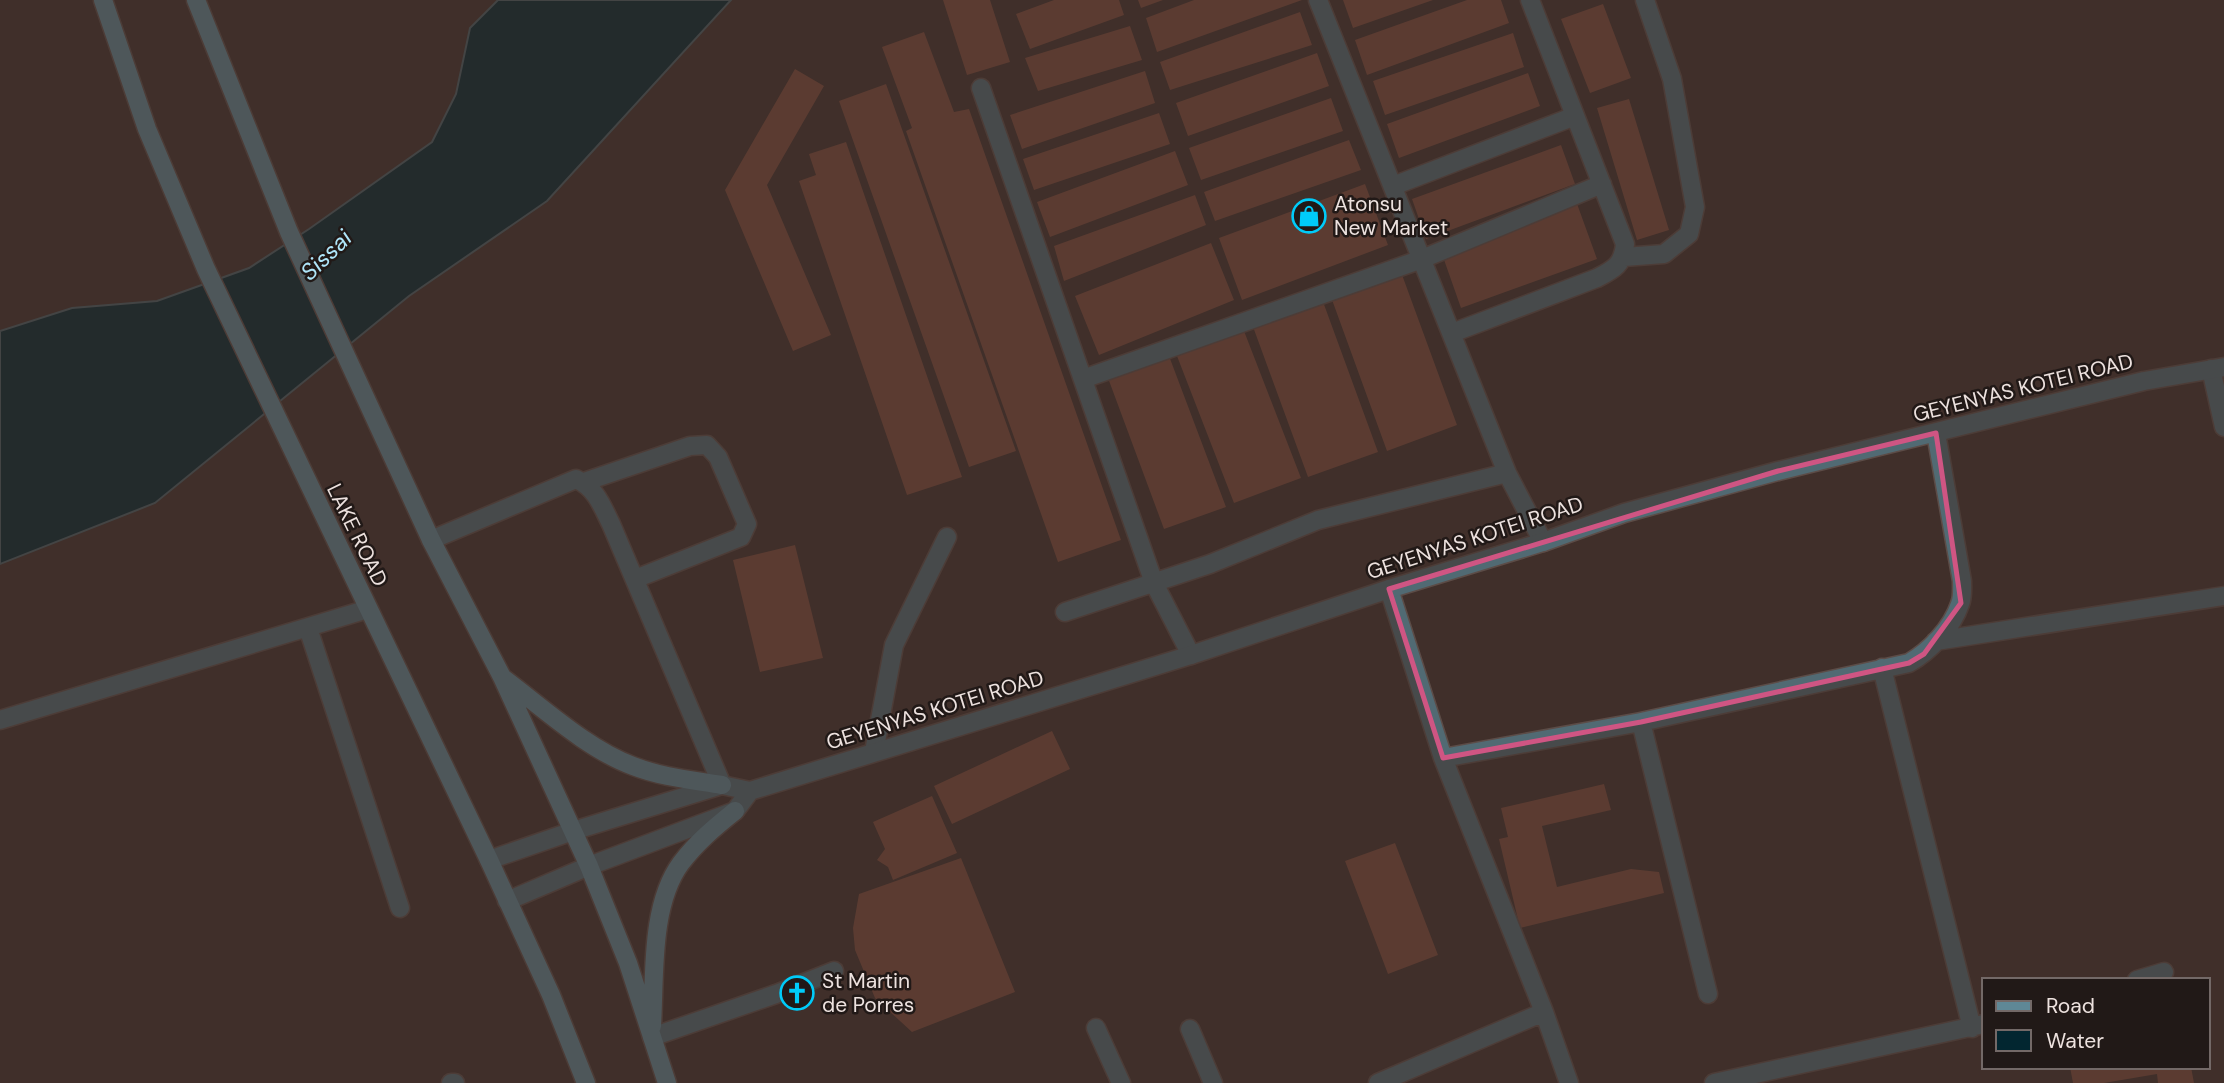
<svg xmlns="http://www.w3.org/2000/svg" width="2224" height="1083" viewBox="0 0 2224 1083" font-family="'DM Sans',sans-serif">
<rect width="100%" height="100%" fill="#402f2a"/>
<!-- water -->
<path fill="#022630" stroke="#485e64" stroke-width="2" d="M498,0H731L547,201L409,296L155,503L0,564V331L72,308L157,301L249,268L309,229L432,142L456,94L470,28Z"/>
<!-- building -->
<path fill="#7c4a3b" d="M943,0H990L1010,62L967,75Z
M1054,0H1119L1124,15L1030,49L1016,14Z
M1138,0H1163L1141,8Z
M1194,0H1302L1157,52L1146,18Z
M1343,0H1433L1353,28Z
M1467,0H1501L1509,23L1367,75L1355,40Z
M1603,4L1631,78L1590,93L1561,19Z
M1300,12L1312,45L1170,90L1160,62Z
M1130,26L1142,60L1038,91L1025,58Z
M924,32L954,112L969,109L1121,540L1058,562L906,131L912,128L882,47Z
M1513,33L1524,67L1385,115L1373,81Z
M1317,53L1329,86L1188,136L1176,103Z
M795,69L824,86L767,185L831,335L793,351L725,190Z
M1145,71L1155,103L1022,149L1010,115Z
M1528,73L1540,106L1399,158L1387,124Z
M886,84L1016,451L969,467L839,101Z
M1331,98L1343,131L1201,180L1189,148Z
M1629,99L1669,230L1637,240L1597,108Z
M1159,113L1170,144L1034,190L1023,159Z
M1349,140L1361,170L1215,221L1204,192Z
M846,142L962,477L907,495L799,181L816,175L809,154Z
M1561,145L1575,184L1426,239L1412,199Z
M1175,151L1188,185L1050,237L1037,202Z
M1365,184L1388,245L1242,300L1219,238Z
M1195,195L1206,225L1064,281L1054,246Z
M1576,201L1597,259L1461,308L1442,254Z
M1211,243L1234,300L1099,355L1075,296Z
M1401,272L1457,425L1387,451L1331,297Z
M1322,299L1378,452L1308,477L1252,324Z
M1244,331L1301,478L1234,503L1177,356Z
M1169,356L1226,507L1164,529L1108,378Z
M795,545L823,658L760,672L733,560Z
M1052,731L1070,769L952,824L934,786Z
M1604,784L1611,810L1542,826L1557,887L1631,869L1659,872L1664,893L1520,928L1499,839L1508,837L1501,808Z
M932,796L957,853L893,880L888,867L877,860L885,849L873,822Z
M1395,843L1438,955L1388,974L1345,861Z
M961,858L1015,992L912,1032L875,998L855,950L853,928L859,894Z
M2070,1067H2191L2194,1083H2158L2157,1074L2104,1083H2073Z"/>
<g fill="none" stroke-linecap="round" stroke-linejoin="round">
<defs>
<path id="service" d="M1318,0L1507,473L1543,542
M981,88L1154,583L1191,655
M1393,186L1575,116
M1624,257L1664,254L1689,234L1695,207L1672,79L1645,0
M1452,333L1597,278C1615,269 1623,264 1625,244L1530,0
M2211,369L2224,427
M1083,379L1422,259L1602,184
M584,482L690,446L707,445L718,457L747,524L741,537L635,579
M431,540L576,479C596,488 602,506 611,524L722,785
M1065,612L1210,564L1318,520L1507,473
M308,628L400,908
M0,720L368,609
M874,752L894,645L947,537
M652,1037L776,994L834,971
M451,1083H455"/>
<path id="minor" d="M1389,589L1443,758L1544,1012L1569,1083
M1936,641L2224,596
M1882,668L1972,1028
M1641,722L1708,994
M1443,758L1641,722L1909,663C1930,651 1952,628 1960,604C1963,597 1962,588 1962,581L1936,433
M2137,980L2164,972
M1096,1028L1121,1083
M1190,1029L1213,1083
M1378,1083L1544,1012
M1714,1083L1984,1024"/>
<path id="tertiary" d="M489,860L573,831L722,785L750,791L1191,655L1389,589L1543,542L1624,513L1778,471L2144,381L2224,367
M507,901L589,866L735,811L750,791"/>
<path id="secondary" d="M103,0L147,129L206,269L489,860L551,995L586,1083
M196,0L289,232L431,540L502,677L589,866L628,963L667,1083
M503,678C542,707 587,749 633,766C661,777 692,780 722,785
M652,1026C655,976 650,905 681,863C697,842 715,827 735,811"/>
</defs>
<!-- service casing -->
<use href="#service" stroke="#5c4c47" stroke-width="21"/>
<!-- minor casing -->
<use href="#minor" stroke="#5c4c47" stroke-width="21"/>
<!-- tertiary casing -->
<use href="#tertiary" stroke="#5c4c47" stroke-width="21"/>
<!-- secondary casing -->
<use href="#secondary" stroke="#5c4c47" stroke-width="21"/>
<!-- service -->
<use href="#service" stroke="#516a73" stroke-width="18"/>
<!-- minor -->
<use href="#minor" stroke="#516a73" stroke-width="18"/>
<!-- tertiary -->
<use href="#tertiary" stroke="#516a73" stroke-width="18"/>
<!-- secondary -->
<use href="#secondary" stroke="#5f8896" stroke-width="18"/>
</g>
<!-- marked area -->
<path d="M0 0H2224V1083H0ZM1936,433L1961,603L1924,654L1909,663L1641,722L1443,758L1389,589L1778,471Z" fill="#402f2a" fill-opacity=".55" fill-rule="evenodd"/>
<path fill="none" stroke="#cf5583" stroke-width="5" stroke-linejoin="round" d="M1936,433L1961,603L1924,654L1909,663L1641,722L1443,758L1389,589L1778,471Z"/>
<!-- icons -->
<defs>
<symbol id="shop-ring" viewBox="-11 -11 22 22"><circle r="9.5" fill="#211917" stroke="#00cbf9" stroke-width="1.5"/><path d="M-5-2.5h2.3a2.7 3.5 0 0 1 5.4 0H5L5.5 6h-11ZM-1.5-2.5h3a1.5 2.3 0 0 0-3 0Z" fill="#00cbf9"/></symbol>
<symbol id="church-ring" viewBox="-11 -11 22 22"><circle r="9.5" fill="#211917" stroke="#00cbf9" stroke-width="1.5"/><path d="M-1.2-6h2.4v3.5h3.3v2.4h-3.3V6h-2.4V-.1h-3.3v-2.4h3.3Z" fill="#00cbf9"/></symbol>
</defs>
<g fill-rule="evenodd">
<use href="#shop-ring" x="1290" y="197" width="38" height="38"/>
<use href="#church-ring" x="778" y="974" width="38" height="38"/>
</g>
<g text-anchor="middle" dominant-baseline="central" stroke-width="5" stroke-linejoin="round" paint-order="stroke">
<!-- poi labels -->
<g font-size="21" fill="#ede2df" stroke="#211917" text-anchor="start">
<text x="1334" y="204">Atonsu<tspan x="1334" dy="24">New Market</tspan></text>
<text x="822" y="981">St Martin<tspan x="822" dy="24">de Porres</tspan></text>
</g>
<!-- street labels -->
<g font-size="21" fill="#ede2df" stroke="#211917">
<text transform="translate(2023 388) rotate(-14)">GEYENYAS KOTEI ROAD</text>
<text transform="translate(357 535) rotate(64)">LAKE ROAD</text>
<text transform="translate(1475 538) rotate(-18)">GEYENYAS KOTEI ROAD</text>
<text transform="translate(935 710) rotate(-17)">GEYENYAS KOTEI ROAD</text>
</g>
<!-- water labels -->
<g font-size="23" font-style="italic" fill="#afe5f9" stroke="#211917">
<text transform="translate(326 255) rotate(-44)">Sissai</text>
</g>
</g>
<!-- legend -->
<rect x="1982" y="978" width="228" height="91" fill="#211917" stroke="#736967" stroke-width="2"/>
<rect x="1996" y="1001" width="35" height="10" fill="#5f8896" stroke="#736967" stroke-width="2"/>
<text x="2046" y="1013" font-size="21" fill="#ede2df">Road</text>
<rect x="1996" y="1030" width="35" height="21" fill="#022630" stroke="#736967" stroke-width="2"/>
<text x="2046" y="1048" font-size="21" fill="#ede2df">Water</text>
</svg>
